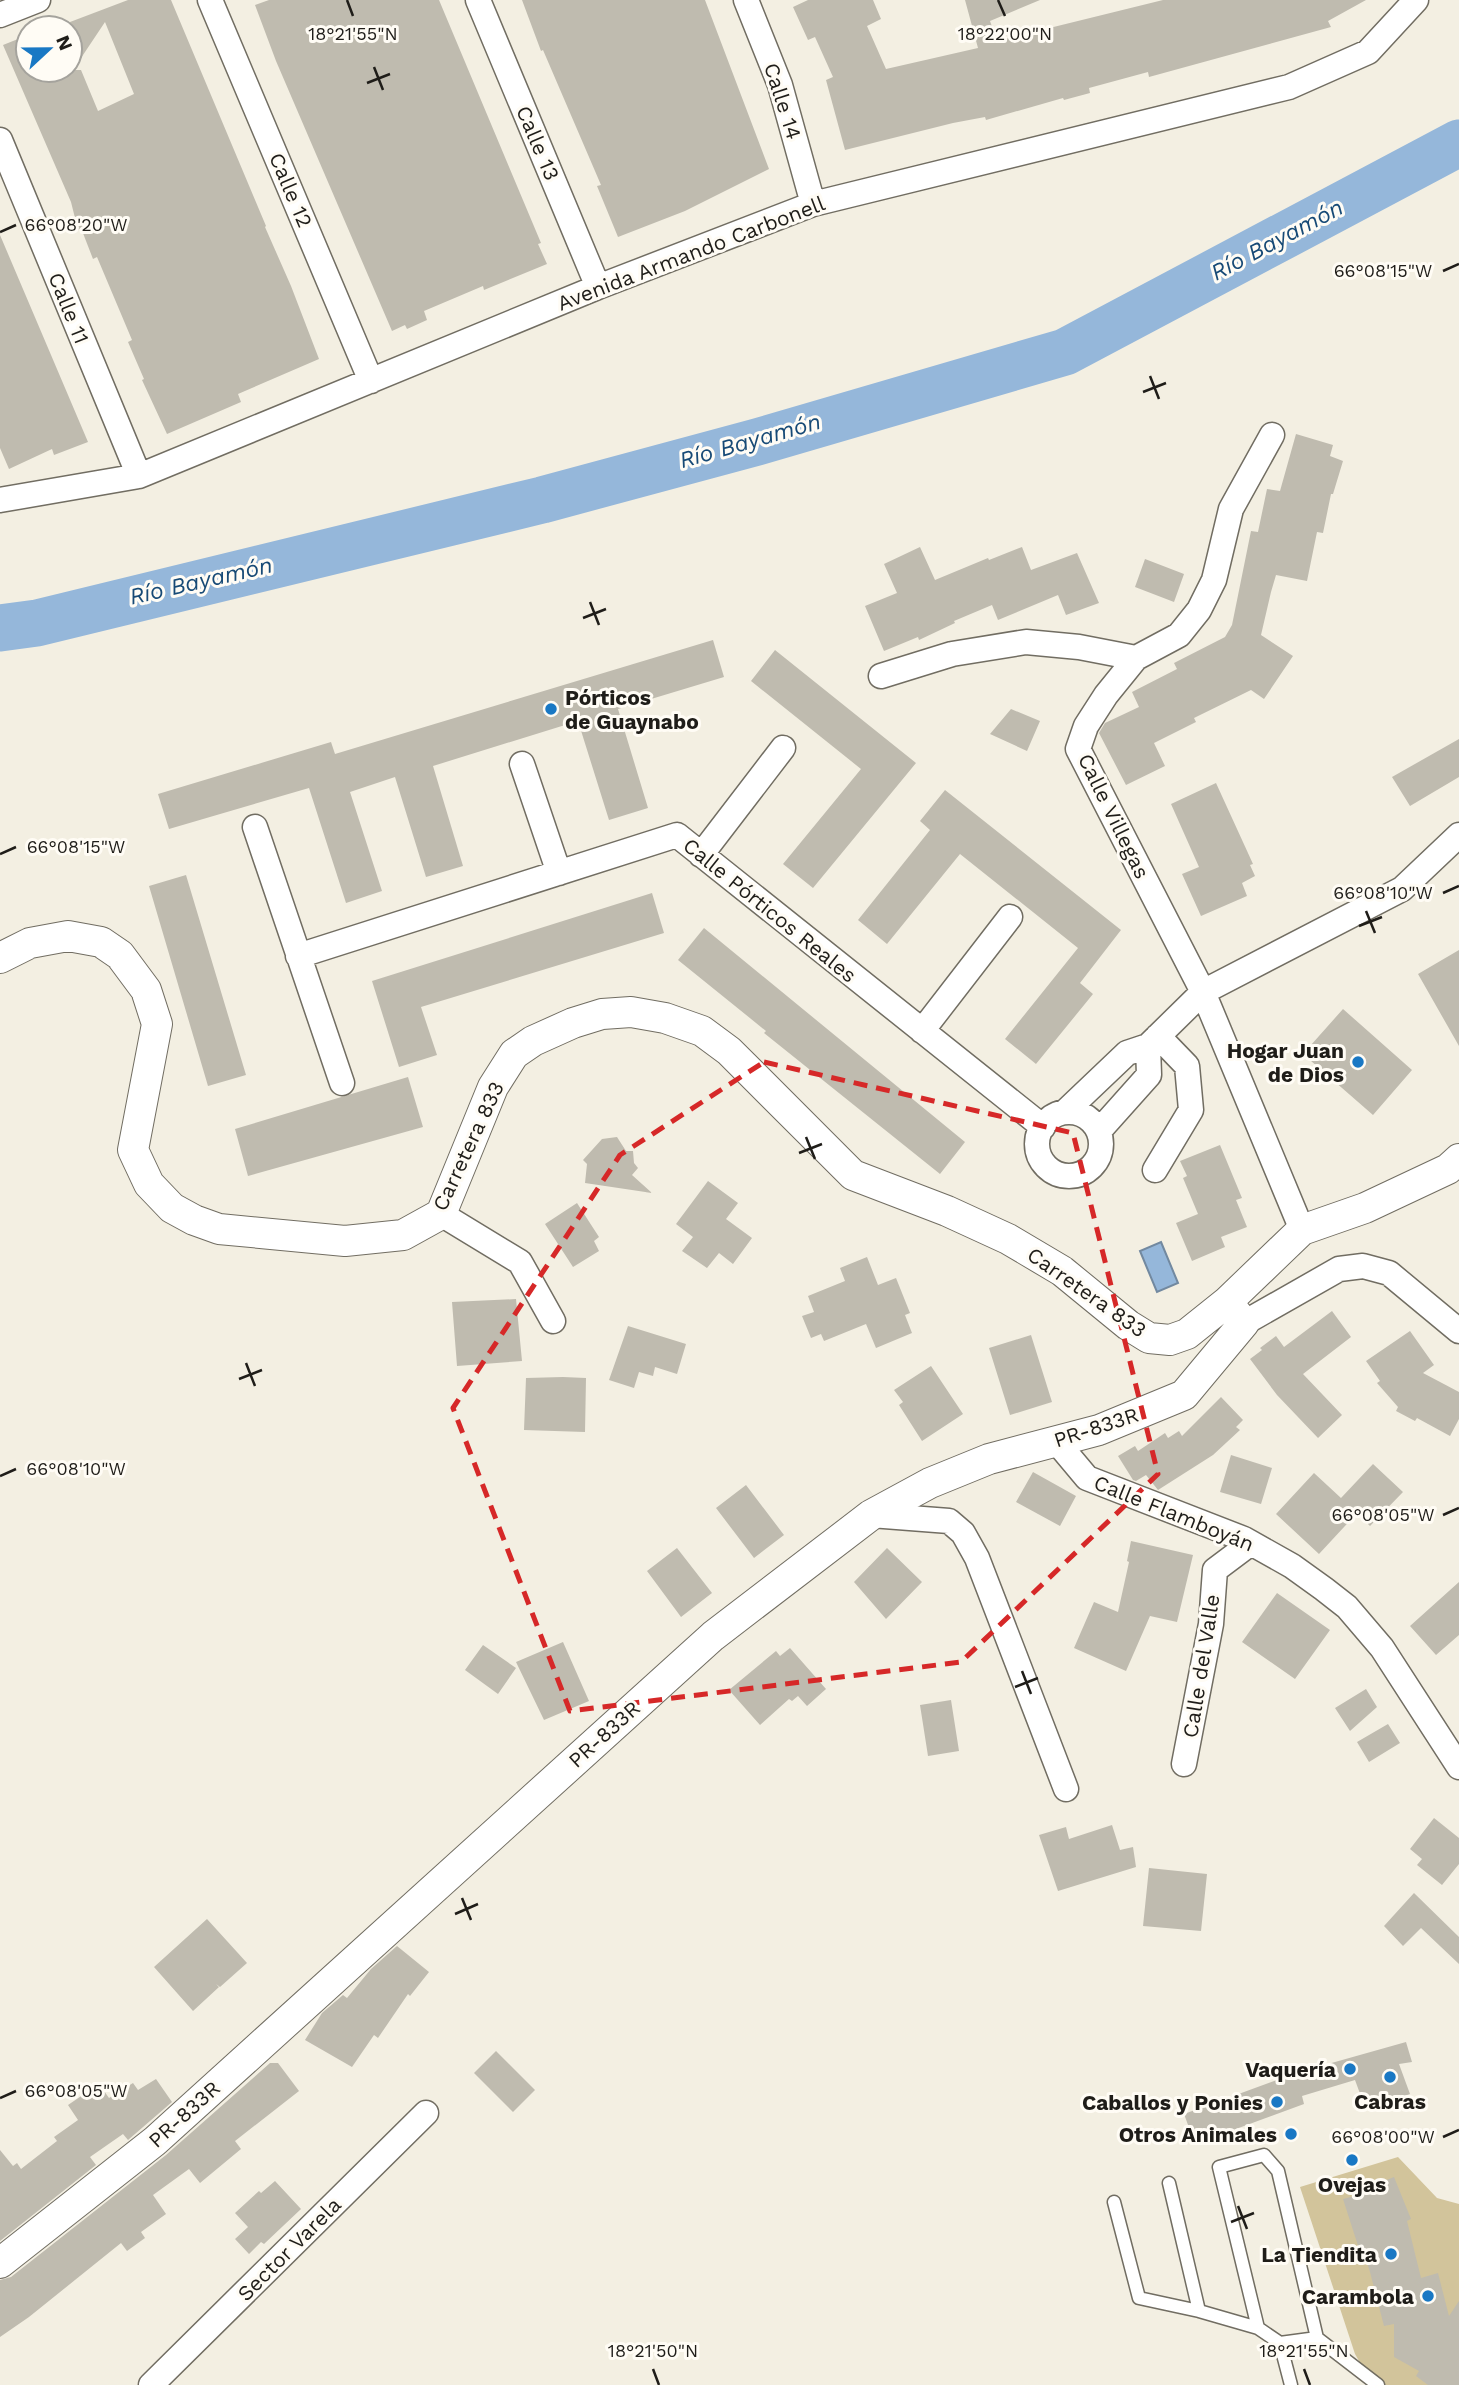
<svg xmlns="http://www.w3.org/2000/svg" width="1459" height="2385" viewBox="0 0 1459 2385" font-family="'Work Sans',sans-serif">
<rect width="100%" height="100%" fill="#f3efe2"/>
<!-- green -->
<path fill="#d2c49b" d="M1398,2157L1437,2198L1459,2204V2385H1373L1355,2354L1300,2187Z"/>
<!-- water -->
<path fill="#95b7da" stroke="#7289a0" stroke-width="2" d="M1161,1242L1178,1283L1157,1292L1140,1251Z"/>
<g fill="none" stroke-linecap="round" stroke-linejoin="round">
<!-- river -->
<path stroke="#95b7da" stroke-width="47" d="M0,628L37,623L542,500L757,442L1065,352L1459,143"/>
</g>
<!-- building -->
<path fill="#bfbbaf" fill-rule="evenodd" d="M128,0H171L266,226L265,227L291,286L319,359L238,394L241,402L167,434L142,380L144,379L128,342L132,340L97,257L93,259L81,228L78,230L71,202L3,45L28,35V70H70V22ZM105,22L134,94L98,111L81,70H73Z
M269,0H439L541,243L538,244L547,264L484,290L483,286L424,311L427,320L407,329L405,325L392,331L276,61L255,5Z
M522,0H705L769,169L685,211L618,237L597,186L601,185L543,50L541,51Z
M808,0H873L881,19L867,26L886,69L978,48L965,0H1040L990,21L997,41L1163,0H1366L1328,21L1331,27L1149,77L1148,72L1089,88L1090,93L1064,100L1063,98L986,120L985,117L953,123L845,150L826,80L833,77L815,37L808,40L793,7Z
M0,235L88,442L54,455L52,449L9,469L0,448Z
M1296,434L1333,445L1330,456L1343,461L1333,494H1331L1323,533L1317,532L1307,581L1276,575L1271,592L1261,635L1293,656L1264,699L1251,690L1194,718L1196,722L1154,743L1165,766L1126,785L1099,733L1105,723L1139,707L1132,692L1177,669L1174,663L1225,637L1232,625L1251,531L1258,532L1267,489L1280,491Z
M920,547L935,580L988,558L989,560L1022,547L1031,570L1077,553L1099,603L1066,615L1058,595L998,620L992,605L954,621L955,623L919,640L918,637L884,651L865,606L897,593L884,564Z
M1145,559L1184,574L1174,602L1135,587Z
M713,640L724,677L618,709L648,808L609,820L578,721L433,766L463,866L426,877L395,777L350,792L382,891L346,903L309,788L169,829L158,794L331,742L335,754Z
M775,650L916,763L813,888L783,864L861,769L751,681Z
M1011,709L1040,721L1027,751L990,734Z
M1459,739V777L1410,806L1392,777Z
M1216,783L1253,864L1250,865L1255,876L1242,883L1247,896L1201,916L1182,874L1199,867L1171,804Z
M945,790L1121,930L1080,983L1093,994L1036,1064L1005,1039L1078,948L960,854L887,944L858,920L930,830L920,821Z
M186,875L246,1075L208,1086L149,886Z
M652,893L664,933L421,1007L437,1055L399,1067L372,981Z
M704,928L965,1142L940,1174L764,1033L766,1031L678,960Z
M1459,950V1046L1418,974Z
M1343,1009L1412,1070L1373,1115L1303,1054Z
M408,1077L423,1127L248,1176L235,1129Z
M617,1137L626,1151H633L634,1163L638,1168L632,1175L652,1193L585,1183L587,1164L583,1160L602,1139Z
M1220,1145L1242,1198L1236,1200L1247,1227L1221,1237L1225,1247L1192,1261L1176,1223L1198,1214L1183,1178L1187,1176L1180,1161Z
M708,1181L738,1203L726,1219L752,1238L733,1264L719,1253L707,1268L682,1251L693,1237L676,1224Z
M577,1203L599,1237L594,1241L599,1251L573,1267L545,1224Z
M867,1257L878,1285L896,1278L910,1313L905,1315L912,1333L876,1348L866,1324L824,1341L821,1334L811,1338L802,1316L814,1312L808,1296L845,1281L840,1268Z
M516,1299L522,1361L457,1366L452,1302Z
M1332,1311L1351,1337L1303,1374L1342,1415L1318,1438L1277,1395L1250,1359L1262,1350L1260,1348L1276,1336L1284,1347Z
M628,1326L686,1344L677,1374L655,1367L653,1376L639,1372L634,1388L609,1380Z
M1410,1331L1434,1365L1423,1373L1459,1392V1419L1450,1436L1417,1418L1415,1421L1396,1411L1398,1407L1377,1383L1380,1381L1366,1361Z
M1031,1335L1052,1402L1010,1415L989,1348Z
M931,1366L963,1414L922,1441L899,1405L903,1402L894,1390Z
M563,1377L586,1378L585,1432L524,1430L526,1378Z
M1221,1397L1243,1420L1236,1427L1240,1430L1213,1455L1158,1490L1146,1475L1136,1481L1133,1480L1118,1456L1135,1446L1138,1451L1165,1433L1168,1438L1179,1431L1182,1436Z
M1231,1455L1272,1468L1261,1504L1220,1492Z
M1373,1464L1403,1492L1370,1526L1357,1513L1319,1554L1276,1514L1314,1473L1341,1498Z
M1033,1472L1076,1496L1060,1526L1016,1502Z
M746,1485L784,1535L754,1558L716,1508Z
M1131,1541L1193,1555L1177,1622L1150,1616L1126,1671L1074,1648L1094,1602L1118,1612L1129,1562L1127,1561Z
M677,1548L712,1593L681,1617L647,1571Z
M887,1548L922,1582L886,1619L854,1582Z
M1459,1582V1635L1436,1655L1410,1626Z
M1277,1593L1330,1630L1295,1679L1242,1642Z
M563,1642L589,1701L544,1720L516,1662Z
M483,1645L516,1668L498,1694L465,1670Z
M790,1648L826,1689L807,1706L798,1696L792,1701L789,1699L760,1725L729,1690L776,1651L780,1656Z
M1366,1689L1377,1707L1350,1731L1335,1708Z
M951,1700L959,1751L928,1756L920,1705Z
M1388,1724L1400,1743L1369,1762L1357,1742Z
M1434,1818L1459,1838V1864L1442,1885L1417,1865L1422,1859L1410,1849Z
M1112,1825L1120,1850L1133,1847L1136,1867L1058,1891L1039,1835L1066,1827L1069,1839Z
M1149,1868L1207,1874L1201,1931L1143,1926Z
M1414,1893L1459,1937V1964L1421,1928L1403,1946L1384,1926Z
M207,1919L247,1963L220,1987L216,1984L219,1987L193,2011L154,1967Z
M397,1946L429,1972L410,1996L408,1994L378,2038L374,2035L352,2067L305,2040L322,2013L343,1995L347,1998L371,1969Z
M1406,2042L1412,2062L1399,2064L1410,2094L1366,2110L1355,2080L1302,2096L1304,2104L1195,2144L1184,2114L1296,2073Z
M496,2051L535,2090L513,2112L474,2073Z
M270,2063H278L299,2091L235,2141L241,2149L200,2183L189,2169L153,2195L166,2214L141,2232L145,2238L127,2251L121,2243L29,2317L0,2337V2280L11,2277L166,2155Z
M156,2079L172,2102L128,2140L123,2134L90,2157L96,2165L0,2241V2150L13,2166L17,2163L21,2169L57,2141L54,2137L78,2120L68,2105L99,2084L109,2098L133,2083L138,2090Z
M1394,2177L1411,2219L1407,2221L1421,2278L1438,2273L1449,2316L1459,2301V2385H1428L1416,2376L1419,2371L1394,2357V2324L1384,2326L1370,2272L1364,2254L1361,2255L1343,2199L1370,2192L1369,2187Z
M275,2181L301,2209L264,2244L261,2242L249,2254L235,2239L248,2227L235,2213L259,2191L261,2193Z"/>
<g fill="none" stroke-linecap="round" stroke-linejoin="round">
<defs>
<path id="service" d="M1169,2183L1199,2311L1258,2328
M1114,2202L1139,2298L1199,2311
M1317,2338L1378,2385
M1280,2343L1317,2338L1278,2171L1264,2155L1219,2167L1258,2328L1280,2343L1291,2385"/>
<path id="minor" d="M210,0L371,381
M478,0L598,287
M746,0L780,85L813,204
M0,15L38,0
M0,140L139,476
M1272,435L1231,509L1214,580L1199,610L1179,635L1136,658L1106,695L1086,726L1078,749L1203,992L1302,1230
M0,500L139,476L598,287L813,204L1289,87L1368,52L1416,0
M881,676L952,654L1026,642L1079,647L1136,658
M522,764L559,873
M255,827L342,1083
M701,855L783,748
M298,956L677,835L1043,1127
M922,1031L1010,917
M1037 1144a32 32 0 1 1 64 0a32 32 0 1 1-64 0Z
M1065,1112L1127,1053L1148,1046L1203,992L1402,889L1459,835
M1099,1131L1149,1075L1148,1046
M1155,1170L1191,1110L1187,1066L1158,1036
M441,1214L520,1262L553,1321
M1244,1323L1339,1269L1363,1266L1389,1273L1459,1331
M1056,1441L1087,1478L1244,1539L1292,1566L1324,1589L1347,1607L1382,1648L1459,1767
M871,1515L949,1521L963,1533L977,1558L1066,1789
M1184,1764L1211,1624L1215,1570L1251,1543
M151,2385L426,2113"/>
<path id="tertiary" d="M0,958L30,943L68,936L101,942L120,955L146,990L157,1024L133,1150L149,1184L172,1208L194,1220L219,1229L345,1241L403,1235L441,1214L493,1087L514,1054L533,1041L573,1023L602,1014L631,1012L665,1018L702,1031L729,1051L853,1175L947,1211L1008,1239L1062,1271L1128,1325L1149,1338L1170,1340L1187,1334L1227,1302L1302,1230L1365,1208L1448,1169L1459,1159
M0,2263L155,2141L713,1636L871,1515L930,1483L989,1459L1099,1430L1184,1395L1244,1323L1227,1302"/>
</defs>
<!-- service casing -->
<use href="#service" stroke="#716d62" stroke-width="15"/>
<!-- minor casing -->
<use href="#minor" stroke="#716d62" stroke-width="27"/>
<!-- tertiary casing -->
<use href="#tertiary" stroke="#716d62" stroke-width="32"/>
<!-- service -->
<use href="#service" stroke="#fff" stroke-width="12"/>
<!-- minor -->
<use href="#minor" stroke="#fff" stroke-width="24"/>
<!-- tertiary -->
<use href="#tertiary" stroke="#fff" stroke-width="30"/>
</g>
<!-- marked area -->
<path fill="none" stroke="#d62828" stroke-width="5" stroke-dasharray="14 9" stroke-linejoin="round" d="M764,1062L1073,1133L1158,1474L961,1662L570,1711L453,1408L620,1155Z"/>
<!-- ticks -->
<path fill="none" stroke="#1f1d19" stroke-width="2.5" d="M347,0L353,16M998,0L1005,16M374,67L383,90M367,83L390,74M0,232L16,225M1443,271L1459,264M1150,376L1159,399M1143,392L1166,383M590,602L599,625M583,618L606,609M0,854L16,847M1443,893L1459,886M1366,911L1375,933M1359,926L1382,917M806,1137L815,1159M799,1153L822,1144M246,1363L255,1386M239,1379L262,1370M0,1476L16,1469M1443,1515L1459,1508M1022,1671L1031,1694M1015,1687L1038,1678M462,1898L471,1920M455,1914L478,1904M0,2098L16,2091M1443,2137L1459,2130M1238,2206L1247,2229M1231,2222L1254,2213M653,2369L659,2385M1304,2369L1310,2385"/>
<!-- markers -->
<g fill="#1978c4" stroke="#fffcf5" stroke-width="2.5">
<circle cx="551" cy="709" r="7"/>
<circle cx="1358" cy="1062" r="7"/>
<circle cx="1350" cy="2069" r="7"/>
<circle cx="1390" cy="2077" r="7"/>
<circle cx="1277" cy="2102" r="7"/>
<circle cx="1291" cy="2134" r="7"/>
<circle cx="1352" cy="2160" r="7"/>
<circle cx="1391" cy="2254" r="7"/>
<circle cx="1428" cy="2296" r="7"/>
</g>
<g text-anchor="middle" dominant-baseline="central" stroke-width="6" stroke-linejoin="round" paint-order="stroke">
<!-- street labels -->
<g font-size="21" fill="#1f1d19" stroke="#fffcf5">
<text transform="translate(783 101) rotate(72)">Calle 14</text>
<text transform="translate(538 143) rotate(67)">Calle 13</text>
<text transform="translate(291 190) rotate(67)">Calle 12</text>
<text transform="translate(691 253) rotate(-21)">Avenida Armando Carbonell</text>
<text transform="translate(69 308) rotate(68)">Calle 11</text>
<text transform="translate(1114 816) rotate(64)">Calle Villegas</text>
<text transform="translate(770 910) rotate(39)">Calle Pórticos Reales</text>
<text transform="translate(468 1146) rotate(-65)">Carretera 833</text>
<text transform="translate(1087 1292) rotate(35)">Carretera 833</text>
<text transform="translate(1096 1427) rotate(-18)">PR-833R</text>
<text transform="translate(1174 1513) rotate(22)">Calle Flamboyán</text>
<text transform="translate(1201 1666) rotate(-81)">Calle del Valle</text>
<text transform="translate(604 1734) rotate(-42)">PR-833R</text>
<text transform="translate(184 2114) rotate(-42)">PR-833R</text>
<text transform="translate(289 2249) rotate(-45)">Sector Varela</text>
</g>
<!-- poi labels -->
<g font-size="21" font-weight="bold" fill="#1f1d19" stroke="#fffcf5" text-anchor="end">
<text x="565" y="697" text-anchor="start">Pórticos<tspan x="565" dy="24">de Guaynabo</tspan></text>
<text x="1344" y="1050">Hogar Juan<tspan x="1344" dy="24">de Dios</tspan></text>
<text x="1336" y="2069">Vaquería</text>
<text x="1390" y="2101" text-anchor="middle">Cabras</text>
<text x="1263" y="2102">Caballos y Ponies</text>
<text x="1277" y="2134">Otros Animales</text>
<text x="1352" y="2184" text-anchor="middle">Ovejas</text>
<text x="1377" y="2254">La Tiendita</text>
<text x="1414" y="2296">Carambola</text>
</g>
<!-- water labels -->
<g font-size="23" font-style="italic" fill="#174a76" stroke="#fffcf5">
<text transform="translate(1277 240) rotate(-28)">Río Bayamón</text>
<text transform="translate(750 441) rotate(-16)">Río Bayamón</text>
<text transform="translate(201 581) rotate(-13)">Río Bayamón</text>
</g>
</g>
<g font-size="18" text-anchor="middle" fill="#1f1d19" stroke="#fffcf5" stroke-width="6" stroke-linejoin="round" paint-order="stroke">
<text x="353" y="40">18°21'55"N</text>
<text x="1005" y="40">18°22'00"N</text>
<text x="76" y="231">66°08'20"W</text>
<text x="1383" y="277">66°08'15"W</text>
<text x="76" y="853">66°08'15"W</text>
<text x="1383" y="899">66°08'10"W</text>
<text x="76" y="1475">66°08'10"W</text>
<text x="1383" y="1521">66°08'05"W</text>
<text x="76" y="2097">66°08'05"W</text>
<text x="1383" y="2143">66°08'00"W</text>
<text x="653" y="2357">18°21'50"N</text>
<text x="1304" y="2357">18°21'55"N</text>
</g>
<!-- north arrow -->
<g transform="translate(49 49) rotate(68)"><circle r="33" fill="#fffcf5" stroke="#a5a39d" stroke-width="2"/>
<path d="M0-5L12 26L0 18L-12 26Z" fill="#1978c4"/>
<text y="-10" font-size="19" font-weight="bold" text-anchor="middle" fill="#1f1d19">N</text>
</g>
</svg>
